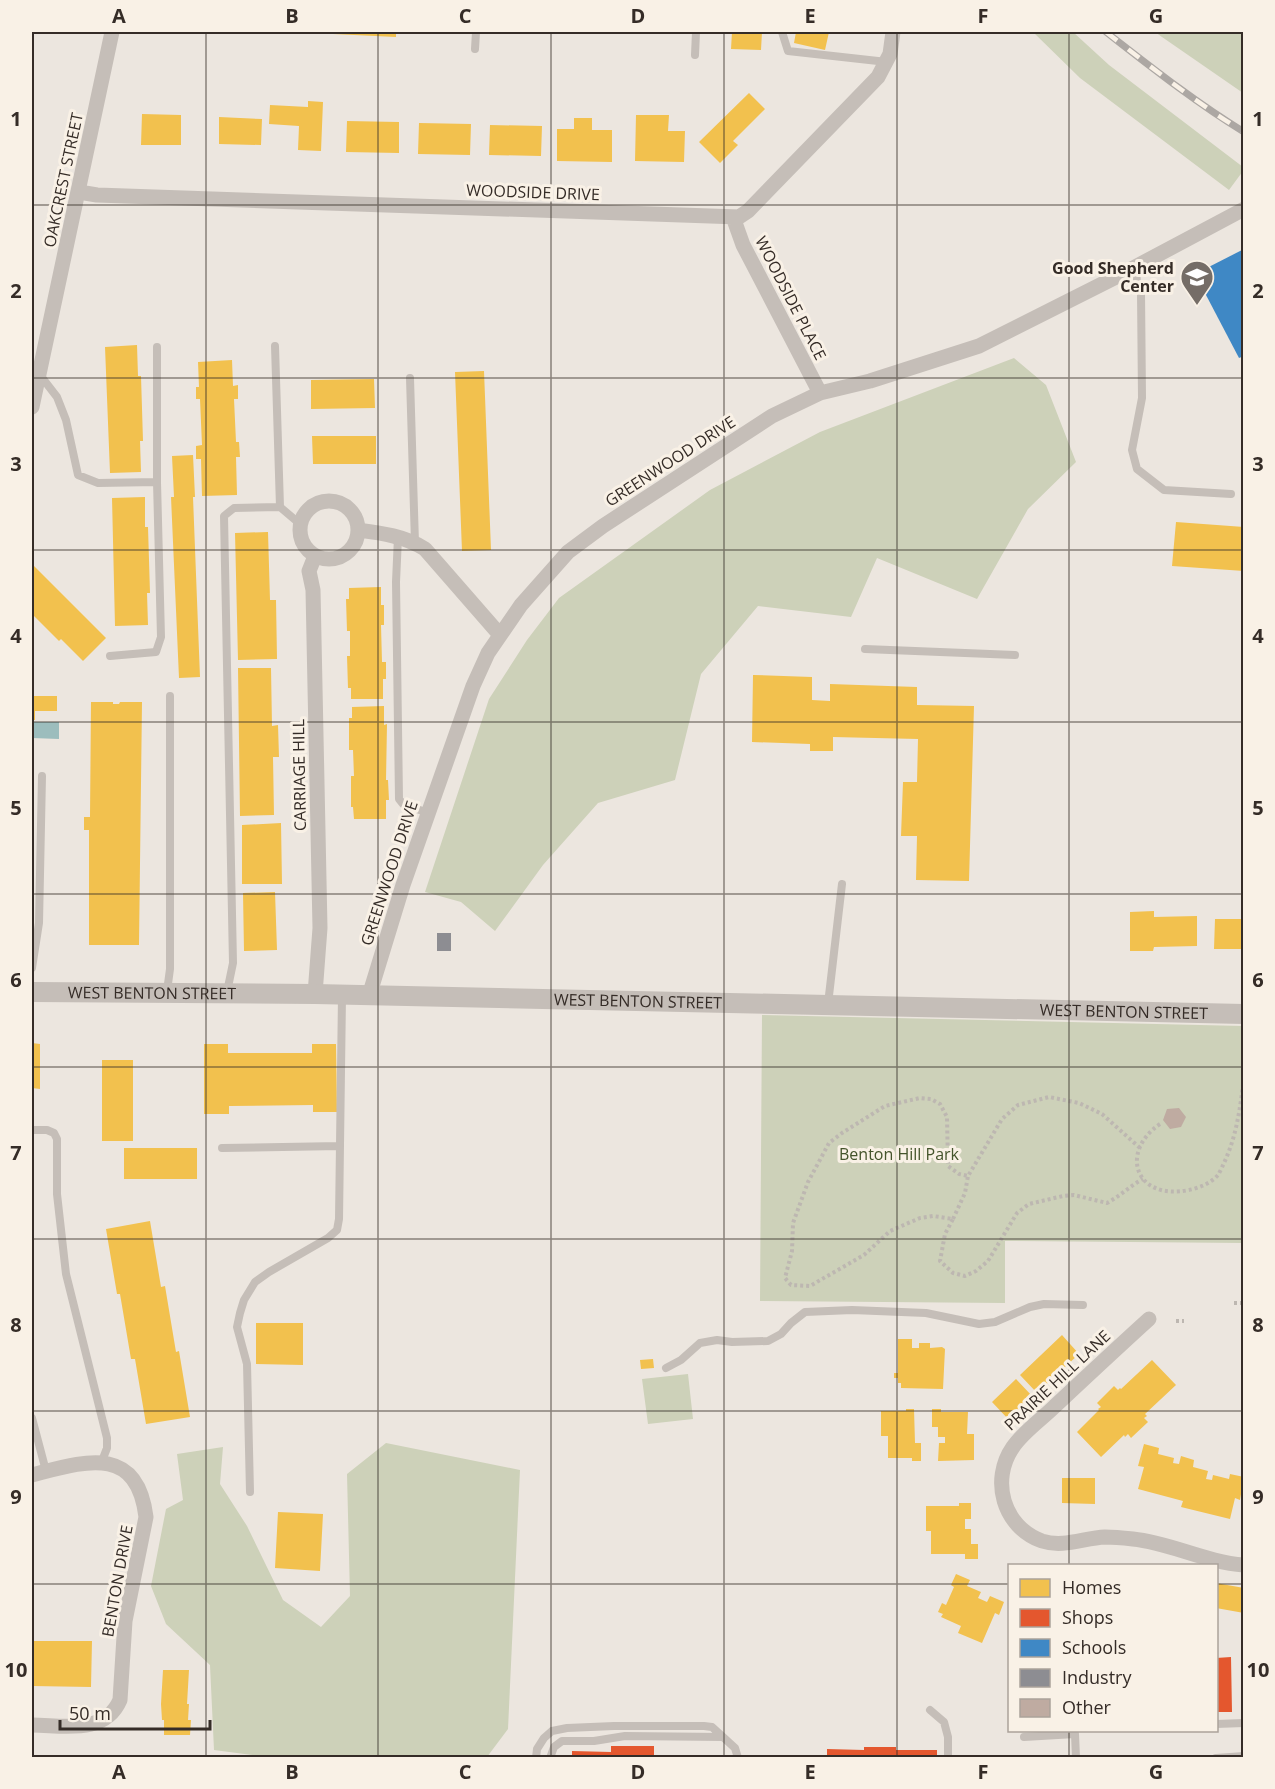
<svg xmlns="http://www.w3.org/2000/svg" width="1275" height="1789" viewBox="0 0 1275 1789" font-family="'Open Sans',sans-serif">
<rect width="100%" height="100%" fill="#ece6df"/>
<!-- green -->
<path fill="#cdd1b9" d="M1033,32H1073L1109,65L1243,167V171L1229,190L1080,78Z
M1155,32H1243V93L1162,37Z
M1014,358L1046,385L1076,462L1028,509L977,599L877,558L851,617L758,606L701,674L675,780L598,803L543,865L495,931L461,902L425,892L489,699L527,640L559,598L710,490L820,432Z
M762,1015L1243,1026V1243L1005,1241V1303L760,1301Z
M688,1374L693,1419L648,1424L642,1379Z
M386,1443L520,1470L508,1729L487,1757L275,1758L214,1750L210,1665L166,1624L151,1586L166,1509L183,1500L177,1454L223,1447L220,1484L247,1526L283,1600L321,1627L350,1596L347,1474Z"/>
<!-- water -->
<path fill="#9cbdbd" d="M32,722H59V739L32,738Z"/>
<!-- homes -->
<path fill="#f2c14e" d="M312,32H396V37L312,33Z
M732,32H762L761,50L731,49Z
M796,32H829L825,50L794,43Z
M749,93L765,109L733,141L738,145L720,163L699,142Z
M308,101L323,102L321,151L298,150L299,126L269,124L270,105L308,107Z
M142,114L181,115V145H141Z
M636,115H669L668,131H685L684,162L635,161Z
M219,117L262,119L261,145L219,144Z
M574,118H592V130H612V162L557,161V129H574Z
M347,121L399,122V153L346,152Z
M419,123L471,124L470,155L418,154Z
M490,125L542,126L541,156L489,155Z
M137,345L138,376H141L143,441H140L141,472L110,473L105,347Z
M232,360L233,386L238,385V399H234L236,442H239L240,457H236L237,495L202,496L201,459H196V446L202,445L200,399H196V387H199L198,362Z
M484,371L491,550L462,551L455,372Z
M374,379L375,408L311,409V380Z
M312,436H376V464H313Z
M193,455L195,497H193L200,677L179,678L171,497H174L172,456Z
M145,497V527H148L150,593H147L148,625L115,626L112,498Z
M1176,522L1244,527V571L1172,566Z
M268,532L270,600H276L277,659L238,660L235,533Z
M32,564L106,638L83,661L61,639L59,641L32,614Z
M381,587V605H384V625H381L382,662H386V679H383V699H351V688H348L347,656H350V631H347L346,599H349V588Z
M238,668H271L272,726L278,725L279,757H273L274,815L240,816Z
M753,675L812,677V700L830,701V684L917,687V705L974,706L969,881L916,880L917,836H901L903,782H917L918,739L833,737V751H810V744L752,742Z
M32,696H57V711H35V720H32Z
M91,702H113V704H119L120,702H142L139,945H89V830H84V817H90Z
M384,706V725L387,724L386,780H388L389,800H386V819H354L353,807H351V776H354L353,750H349V718H352V707Z
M281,823L282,884H242V825Z
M275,892L277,950L244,951L243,893Z
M1154,911V917L1197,916V946L1154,947L1153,951H1130V912Z
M1215,919H1244V949H1214Z
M32,1043L40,1044V1089L32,1088Z
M204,1044H228V1053H312V1044H336L337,1112H313V1105L229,1106V1114H204Z
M102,1060H133V1141H102Z
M124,1148H197V1179H124Z
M150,1221L161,1287L165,1286L176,1352L179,1351L190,1417L146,1424L135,1359H131L120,1294H117L106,1229Z
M256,1323H303V1365L256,1364Z
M1062,1335L1079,1354L1037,1393L1020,1375Z
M898,1339H912V1348H919V1343H930V1348L942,1347L945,1349L943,1389L901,1388V1383H898V1378H894V1373H898Z
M653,1359L654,1368L641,1369L640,1360Z
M1152,1360L1176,1385L1145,1414L1147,1416L1144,1418L1148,1422L1131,1438L1128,1434L1125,1437L1124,1435L1101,1457L1077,1432L1099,1410L1098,1409L1101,1407L1097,1403L1114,1386L1118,1390L1120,1388L1121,1389Z
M1016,1379L1033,1397L1009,1420L992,1402Z
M906,1409H914L915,1443H921V1461H912V1458H888V1436H881V1411H906Z
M932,1409H941V1412H968L967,1434H974V1460L938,1461L939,1443H945V1437H938V1427H932Z
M1144,1444L1159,1448L1158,1454L1174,1458L1173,1463L1179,1464L1181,1456L1194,1460L1193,1467L1208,1471L1206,1479L1212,1480L1213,1475L1229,1479L1230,1474L1244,1477L1240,1500L1235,1498L1230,1519L1181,1507L1183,1501L1138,1489L1144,1467L1138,1466Z
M1062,1478H1095V1504L1062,1503Z
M959,1503H971V1519H965V1529H971V1544H978V1559H965V1554H931V1531H926V1506H959Z
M278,1512L323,1514L320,1571L275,1568Z
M956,1574L970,1580L967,1586L981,1592L978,1598L987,1602L990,1596L1004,1602L999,1615L995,1613L982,1643L958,1633L961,1626L941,1617L943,1614L938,1612L942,1603L946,1605L954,1587L951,1585Z
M1216,1583L1244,1588V1613L1216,1608Z
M32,1641H92L91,1687L32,1686Z
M163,1670H189L187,1704H189L188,1720H191L190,1735H164V1720H162L161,1704Z"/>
<!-- shops -->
<path fill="#e4572e" d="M1231,1657L1232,1712H1216V1658Z
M611,1746H654V1758H572V1751L611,1752Z
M864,1747H896V1750H937V1758H827V1749L864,1750Z"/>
<!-- schools -->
<path fill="#3f88c5" d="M1244,249V356L1239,358L1195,274Z"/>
<!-- industry -->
<path fill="#8d8d92" d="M437,933H451V951H437Z"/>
<!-- building -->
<path fill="#bfaba1" d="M1179,1108L1186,1117L1181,1127L1170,1129L1163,1120L1167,1109Z"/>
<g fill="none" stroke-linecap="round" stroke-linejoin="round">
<!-- path -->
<path stroke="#bdb7b1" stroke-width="4" stroke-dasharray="3 3" stroke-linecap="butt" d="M1160,1124C1119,1152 1135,1201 1189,1190C1199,1188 1211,1183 1218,1175C1220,1172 1222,1167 1224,1163C1237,1135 1240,1108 1244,1078
M1140,1148L1102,1114L1079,1103L1049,1097L1018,1105L1002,1119L968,1176L959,1174L948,1166L947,1117L940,1104L931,1099L920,1098L885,1106L842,1133L829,1143L808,1182L793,1223L792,1251L785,1278L791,1285L810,1286L822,1279L864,1255L890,1231L920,1218L933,1216L953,1219L945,1234L940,1261L953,1273L965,1276L976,1271L988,1261L1017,1213L1029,1204L1063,1196L1074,1195L1107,1203C1120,1196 1130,1186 1143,1179
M953,1219L965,1193L968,1176
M1234,1303H1242
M1176,1321H1184"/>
<!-- service -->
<path stroke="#c5beb8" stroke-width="8" d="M782,32L788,51L887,62
M475,49L476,32
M695,55L696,32
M1136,267L1137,284L1141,293L1142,398L1132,450L1137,469L1164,490L1231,494
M275,346L280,507L300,524
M40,375L57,397L66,420L78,475L98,483L157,482
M410,378L415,543
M398,537L396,582L399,799L403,804L428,813
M865,649L1015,655
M110,656L156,652L161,637L157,482V347
M32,968L39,923L42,776
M167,991L170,969V696
M227,992L233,963L224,516L234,508L280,507
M828,1004L842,884
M32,1130H47L54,1133L57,1139V1194L66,1274L107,1438V1448L102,1461
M222,1148L340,1146
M666,1368L681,1360L700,1343L717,1340L732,1342L768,1341L781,1334L791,1323L805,1312L852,1310L926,1313L979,1324L995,1322L1030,1307L1044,1304L1083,1305
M32,1418L46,1471
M250,1492L247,1364L237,1327L240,1313L244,1300L255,1282L269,1272L328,1238L337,1230L339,1219L342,996
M930,1710L944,1722L948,1737V1757
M1216,1724L1244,1723
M1024,1737L1075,1734L1076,1758
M536,1758L537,1749L544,1738L552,1731L567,1728L614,1726H704L712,1727L723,1737
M550,1758L554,1747L562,1741H594L625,1736L723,1737L735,1748L738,1758
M1216,1758L1244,1756"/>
<!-- minor -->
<path stroke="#c5beb8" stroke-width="15" d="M79,192L97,195L739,217L748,211L878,77L890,54L893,32
M733,217L743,245L820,393
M32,407L112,32
M300 530a29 29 0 1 1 58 0a29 29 0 1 1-58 0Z
M358,530C381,533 405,536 425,549L500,635
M315,994L320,928L313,590L309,571L315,556
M369,996L403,885L473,686L488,653L521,605L568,552L603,526L772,416L820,393L870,381L979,346L1120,275L1244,209
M1149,1319C1117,1348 1086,1377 1055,1406C1042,1419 1023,1432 1013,1447C990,1480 1003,1527 1042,1541C1063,1548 1084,1538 1105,1537C1114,1537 1124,1538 1133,1539C1171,1543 1205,1562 1244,1565
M32,1475C83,1462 137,1443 146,1517L125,1621L120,1700C105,1735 63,1725 32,1725"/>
<!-- tertiary -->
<path stroke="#c5beb8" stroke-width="20" id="s1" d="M32,992L315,994L1244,1014"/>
<defs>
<path id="rail" d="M1106,32C1151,67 1195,102 1244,132"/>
</defs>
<!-- rail casing -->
<use href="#rail" stroke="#aca7a3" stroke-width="7"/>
<!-- rail -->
<use href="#rail" stroke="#f9f1e6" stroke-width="4.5" stroke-dasharray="14" stroke-linecap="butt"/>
</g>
<!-- grid -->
<path fill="none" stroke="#352c27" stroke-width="1.5" stroke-opacity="0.55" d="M206,32V1758M378,32V1758M551,32V1758M724,32V1758M897,32V1758M1069,32V1566M32,205H1244M32,378H1244M32,550H1244M32,722H1244M32,894H1244M32,1067H1244M32,1239H1244M32,1411H1244M32,1584H1010M1216,1584H1244M1069,1730V1758"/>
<!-- icons -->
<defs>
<symbol id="school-pin" viewBox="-11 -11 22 30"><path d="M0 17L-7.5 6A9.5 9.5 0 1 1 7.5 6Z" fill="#756d67" stroke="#f9f1e6"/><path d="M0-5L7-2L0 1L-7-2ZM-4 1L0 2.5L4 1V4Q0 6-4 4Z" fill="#fff"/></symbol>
</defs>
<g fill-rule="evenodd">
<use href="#school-pin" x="1178" y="258" width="38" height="52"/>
</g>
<g text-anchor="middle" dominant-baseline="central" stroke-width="6" stroke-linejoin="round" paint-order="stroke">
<!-- street labels -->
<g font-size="16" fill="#352c27" stroke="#f9f1e6">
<text transform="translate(63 180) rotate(-78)">OAKCREST STREET</text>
<text transform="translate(533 192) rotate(2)">WOODSIDE DRIVE</text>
<text transform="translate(791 298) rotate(63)">WOODSIDE PLACE</text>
<text transform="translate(670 461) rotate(-33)">GREENWOOD DRIVE</text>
<text transform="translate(299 775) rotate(-91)">CARRIAGE HILL</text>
<text transform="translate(389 873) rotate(-72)">GREENWOOD DRIVE</text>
<text stroke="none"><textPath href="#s1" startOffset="120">WEST BENTON STREET</textPath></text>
<text stroke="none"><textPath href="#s1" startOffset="606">WEST BENTON STREET</textPath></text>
<text stroke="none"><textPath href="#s1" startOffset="1092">WEST BENTON STREET</textPath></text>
<text transform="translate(1057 1380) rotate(-43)">PRAIRIE HILL LANE</text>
<text transform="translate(117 1581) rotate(-80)">BENTON DRIVE</text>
</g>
<!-- poi labels -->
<g font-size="16" font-weight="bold" fill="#352c27" stroke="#f9f1e6" text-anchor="end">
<text x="1174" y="268">Good Shepherd<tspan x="1174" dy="18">Center</tspan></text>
</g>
<!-- park labels -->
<g font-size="16" fill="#44542b" stroke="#f9f1e6">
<text x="899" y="1154">Benton Hill Park</text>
</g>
</g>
<!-- border -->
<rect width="1275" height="1789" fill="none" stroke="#f9f1e6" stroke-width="66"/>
<!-- legend -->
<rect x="1008" y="1564" width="210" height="168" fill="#f9f1e6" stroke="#aba29a" stroke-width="1.5"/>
<rect x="1020" y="1579" width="30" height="18" fill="#f2c14e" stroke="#aba29a" stroke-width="1.5"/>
<text x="1062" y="1594" font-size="18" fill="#352c27">Homes</text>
<rect x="1020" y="1609" width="30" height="18" fill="#e4572e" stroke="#aba29a" stroke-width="1.5"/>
<text x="1062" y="1624" font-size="18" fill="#352c27">Shops</text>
<rect x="1020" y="1639" width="30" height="18" fill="#3f88c5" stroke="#aba29a" stroke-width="1.5"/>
<text x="1062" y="1654" font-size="18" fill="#352c27">Schools</text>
<rect x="1020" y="1669" width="30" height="18" fill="#8d8d92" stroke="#aba29a" stroke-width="1.5"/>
<text x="1062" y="1684" font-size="18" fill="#352c27">Industry</text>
<rect x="1020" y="1699" width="30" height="18" fill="#bfaba1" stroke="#aba29a" stroke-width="1.5"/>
<text x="1062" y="1714" font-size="18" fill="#352c27">Other</text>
<!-- scale -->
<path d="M60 1720v9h150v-9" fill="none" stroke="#352c27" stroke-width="3"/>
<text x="69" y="1720" font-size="18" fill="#352c27" stroke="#f9f1e6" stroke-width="4.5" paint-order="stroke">50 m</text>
<rect x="33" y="33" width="1209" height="1723" fill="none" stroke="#352c27" stroke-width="2"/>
<g font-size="20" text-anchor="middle" font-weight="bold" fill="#352c27">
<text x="119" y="23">A</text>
<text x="292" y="23">B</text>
<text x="465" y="23">C</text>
<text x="638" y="23">D</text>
<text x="810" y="23">E</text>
<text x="983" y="23">F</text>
<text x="1156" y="23">G</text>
<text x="16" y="126">1</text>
<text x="1258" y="126">1</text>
<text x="16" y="298">2</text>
<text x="1258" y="298">2</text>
<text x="16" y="471">3</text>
<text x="1258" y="471">3</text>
<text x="16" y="643">4</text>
<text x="1258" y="643">4</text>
<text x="16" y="815">5</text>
<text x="1258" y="815">5</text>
<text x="16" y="987">6</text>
<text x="1258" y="987">6</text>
<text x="16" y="1160">7</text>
<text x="1258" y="1160">7</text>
<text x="16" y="1332">8</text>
<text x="1258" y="1332">8</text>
<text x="16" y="1504">9</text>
<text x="1258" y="1504">9</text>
<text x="16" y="1677">10</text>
<text x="1258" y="1677">10</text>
<text x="119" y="1779">A</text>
<text x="292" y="1779">B</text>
<text x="465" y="1779">C</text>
<text x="638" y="1779">D</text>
<text x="810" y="1779">E</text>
<text x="983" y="1779">F</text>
<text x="1156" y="1779">G</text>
</g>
</svg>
